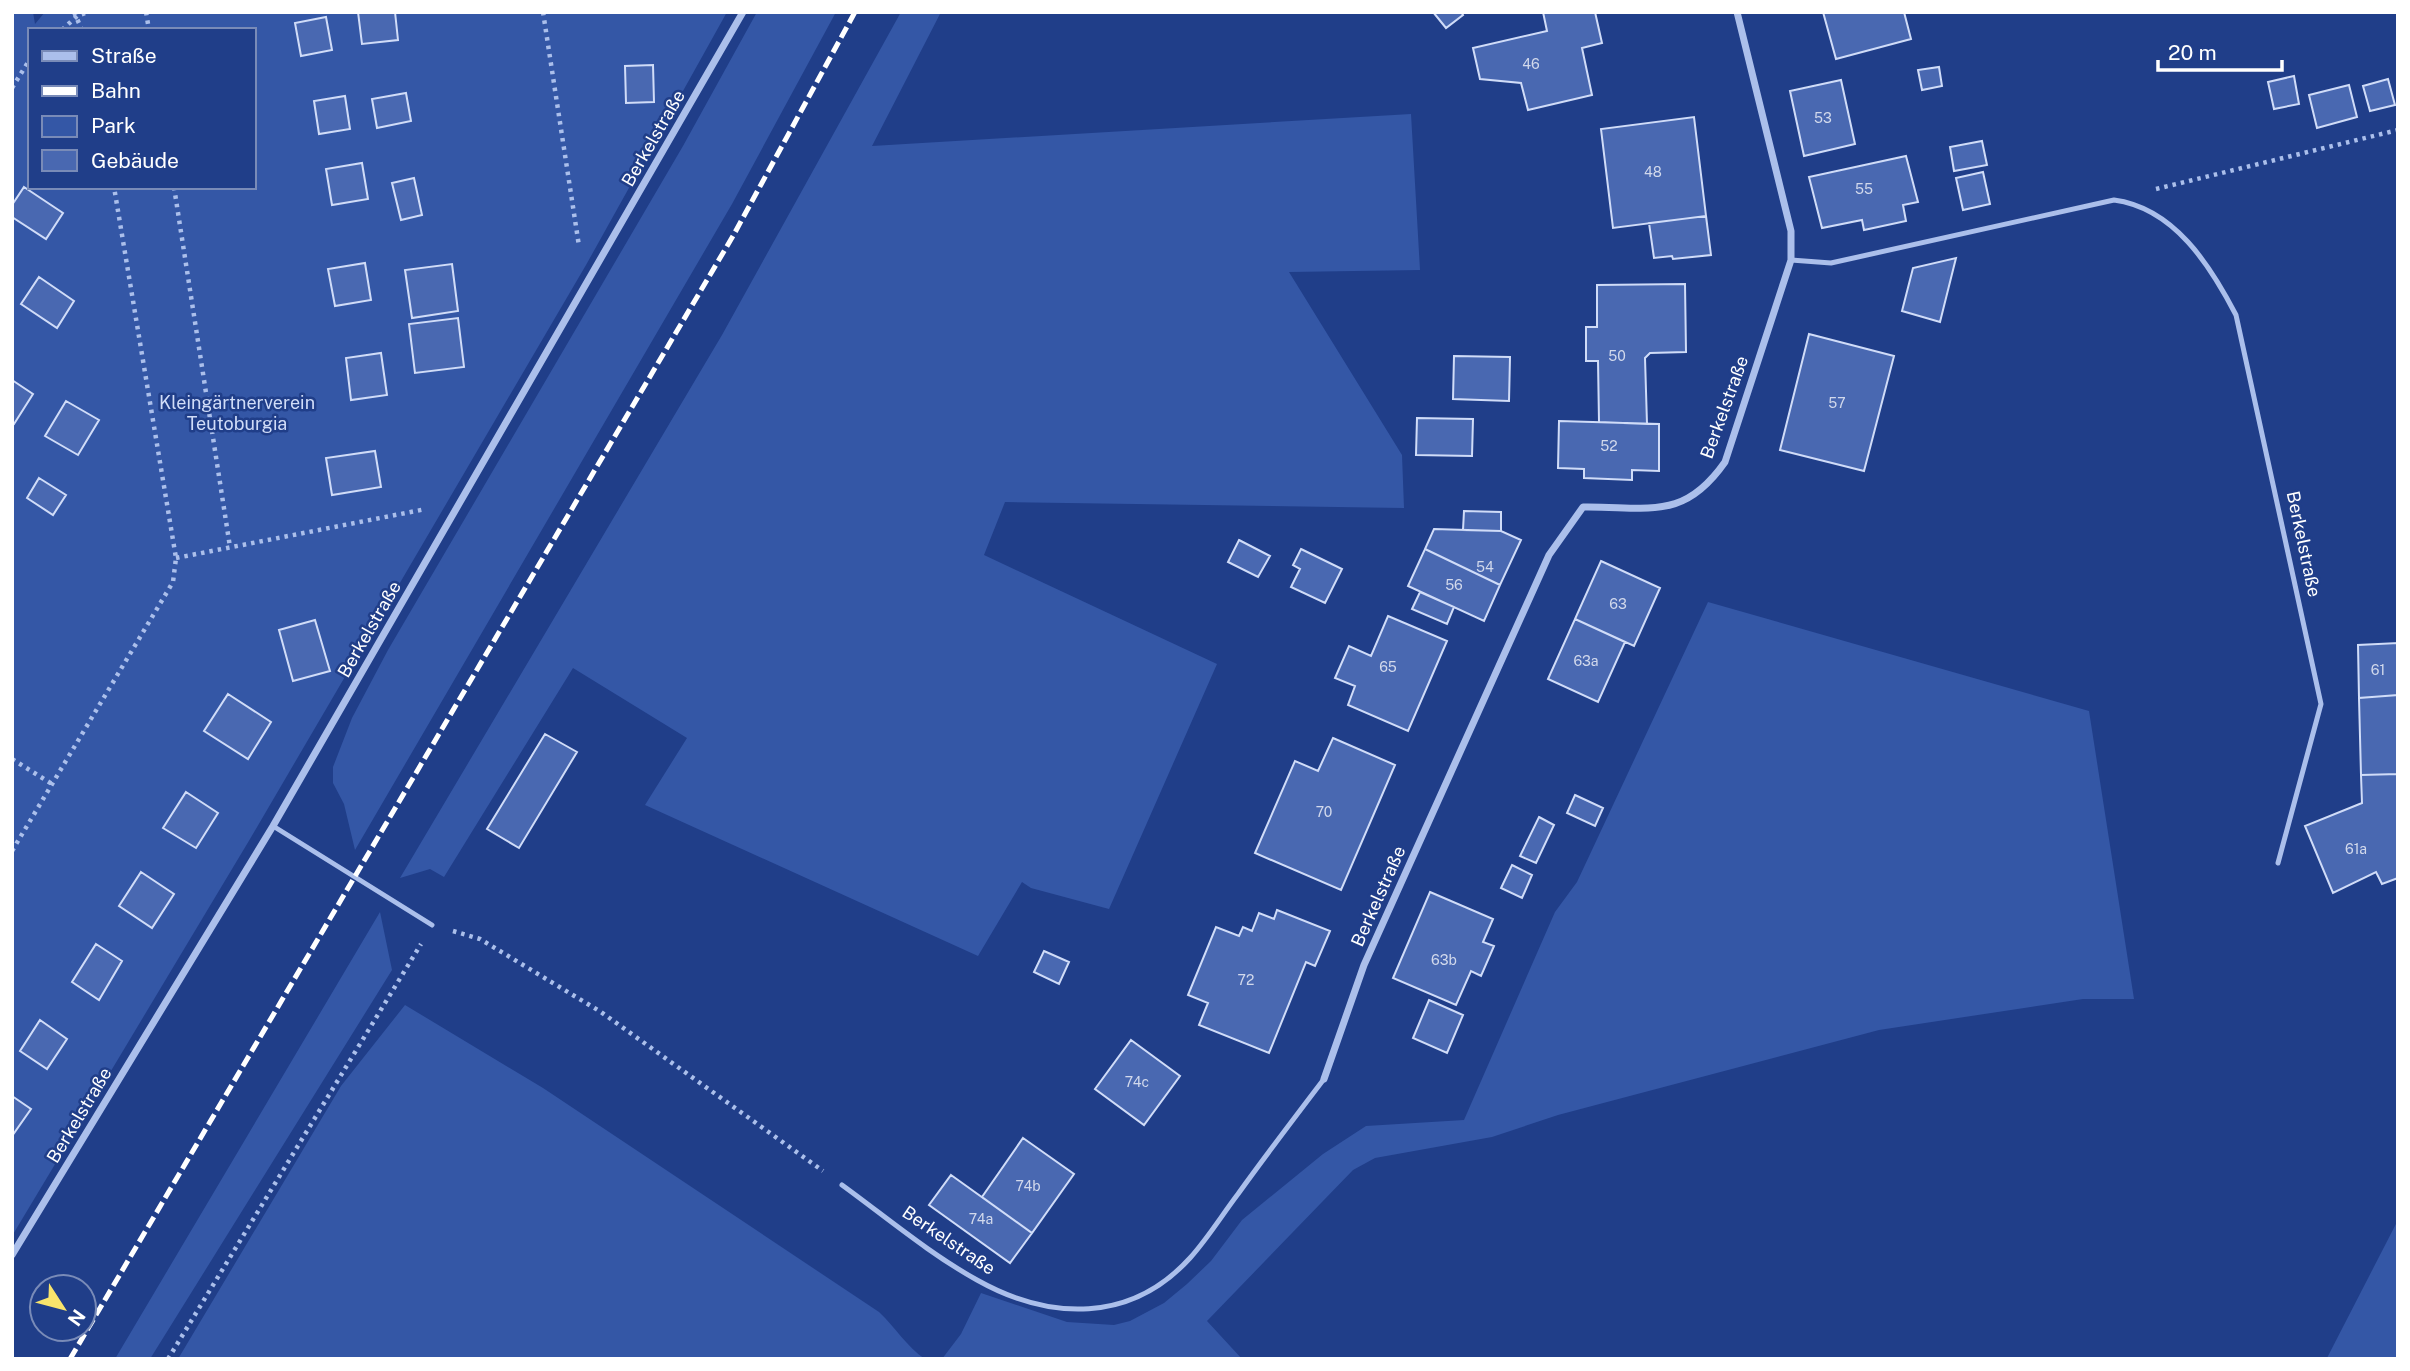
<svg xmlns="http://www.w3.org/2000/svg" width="2410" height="1371" viewBox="0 0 2410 1371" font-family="'Public Sans',sans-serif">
<rect width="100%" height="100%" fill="#203e89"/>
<!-- green -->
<path fill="#3457a6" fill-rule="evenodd" d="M12,12H33L35,24L45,12H727L586,265L250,839L12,1236ZM30,30H254V187H30Z
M757,12H836L732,204L355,850L344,804L333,783V767L352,718L388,650L683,146Z
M901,12H941L872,146L1411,114L1420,270L1289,272L1402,455L1404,508L1005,502L984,555L1217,664L1109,909L1031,888L1022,882L978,956L645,805L687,738L573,668L444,877L430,869L400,878L722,335Z
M1708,602L2089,711L2134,999H2083L1879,1030L1558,1115L1492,1137L1375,1158L1353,1170L1207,1321L1242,1359H942L961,1334L981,1293L1067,1322L1114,1325L1130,1321L1164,1303L1187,1284L1211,1261L1242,1220L1323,1154L1366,1126L1464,1120L1555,912L1577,882Z
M380,912L392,970L150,1359H115Z
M405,1005L543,1088L879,1312C895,1327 907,1347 925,1359H178L341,1086Z
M2398,1220V1359H2326L2327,1358Z"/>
<!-- building -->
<path fill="#4968b1" stroke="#d0dcf8" stroke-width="2" d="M358,12H395L398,40L362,44Z
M1433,12H1461L1463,15L1446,28Z
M1543,12H1595L1602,43L1582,48L1592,95L1528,110L1521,83L1480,79L1473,48L1547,31Z
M1823,12H1904L1911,39L1836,59Z
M326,17L332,50L301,56L295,23Z
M653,65L654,102L626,103L625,66Z
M1939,67L1942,86L1922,90L1918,70Z
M2294,76L2299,104L2274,109L2268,82Z
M2388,79L2395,105L2370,111L2363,86Z
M1841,80L1855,144L1804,156L1790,91Z
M2349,85L2357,117L2317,128L2309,95Z
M406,93L411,121L377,128L372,99Z
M345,96L350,129L319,134L314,101Z
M1694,117L1706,216L1613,228L1601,129Z
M1982,141L1987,165L1954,171L1950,147Z
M1906,156L1918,202L1903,205L1906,221L1864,230L1862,220L1822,228L1809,177Z
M362,163L368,199L332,205L326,169Z
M1983,172L1990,204L1963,210L1956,178Z
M414,178L422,215L401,220L392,183Z
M24,187L63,213L46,239L12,217V205Z
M1706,216L1711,255L1673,259L1672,256L1654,258L1649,223Z
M1956,258L1940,322L1902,311L1913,268Z
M365,263L371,300L335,306L328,269Z
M452,264L458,311L412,318L405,270Z
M39,277L74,301L57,328L21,304Z
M1685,284L1686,352L1650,353L1645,358L1647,424L1599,422L1598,361H1586V327H1597V285Z
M458,318L464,367L415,373L409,324Z
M1809,334L1894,356L1864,471L1780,450Z
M381,353L387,395L351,400L346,358Z
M1454,356L1510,357L1509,401L1453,399Z
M12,380L33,394L14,424L12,423Z
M66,401L99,420L78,455L45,436Z
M1417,418L1473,419L1472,456L1416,455Z
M1559,421L1659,424V471L1632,470V480L1584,478V469L1558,468Z
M375,451L381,487L332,495L326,458Z
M39,478L66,495L53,515L27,498Z
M1464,511L1501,512V531L1463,530Z
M1434,529L1501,531L1521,540L1500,585L1425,549Z
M1239,540L1270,556L1258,577L1228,562Z
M1301,549L1342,569L1325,603L1291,587L1300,569L1293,565Z
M1425,549L1500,585L1484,621L1408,586Z
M1601,561L1660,588L1634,646L1575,619Z
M1420,592L1454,607L1447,624L1412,609Z
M1388,616L1447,641L1408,731L1348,705L1355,686L1335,678L1349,646L1371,656Z
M1575,619L1625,642L1598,702L1548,679Z
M315,620L330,671L293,681L279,630Z
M2398,643V695L2359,698L2358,645Z
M228,694L271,722L248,759L204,731Z
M2398,695V774L2361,775L2359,698Z
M545,734L577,752L519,848L487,829Z
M1333,738L1395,765L1341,890L1255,853L1295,761L1318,771Z
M2398,774V878L2382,884L2376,872L2333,893L2305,826L2362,803L2361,775Z
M186,792L218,813L196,848L163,828Z
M1575,795L1603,808L1595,826L1567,813Z
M1539,817L1554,825L1536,863L1520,856Z
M1512,865L1532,875L1522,898L1501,888Z
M141,872L174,894L152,928L119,906Z
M1430,892L1493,919L1483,942L1494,946L1481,976L1471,971L1456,1005L1393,978Z
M1277,910L1330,931L1315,966L1306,962L1269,1053L1199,1025L1208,1003L1188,995L1216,927L1239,936L1243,927L1252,931L1259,913L1274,919Z
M96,944L122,961L99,1000L72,982Z
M1044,951L1069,962L1059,984L1034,972Z
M1429,1000L1463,1015L1447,1053L1413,1038Z
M40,1020L67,1039L47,1069L20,1051Z
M1131,1040L1180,1076L1144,1125L1095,1089Z
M12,1096L31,1109L12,1136Z
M1023,1138L1074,1174L1032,1233L982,1197Z
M951,1175L1032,1233L1010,1263L929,1205Z"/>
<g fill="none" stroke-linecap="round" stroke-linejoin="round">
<!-- path -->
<path stroke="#abbfeb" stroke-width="4.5" stroke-dasharray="3.5 5" stroke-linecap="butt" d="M74,12L82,30
M146,12L149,30
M543,12L579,246
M62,30L77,16L88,12
M12,88L30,59
M174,187L230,547
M2156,189L2398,130
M176,558L426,509
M12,759L52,784
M12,851L173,582L176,558L114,187
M453,931L480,939L601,1012L823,1171
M168,1359L421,944"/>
<!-- lane -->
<path stroke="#abbfeb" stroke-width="5" d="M1791,260L1831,263L2114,200C2174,208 2210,265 2236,315L2321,704L2278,863
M273,826L432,925
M842,1185C886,1217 930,1254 977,1280C1050,1321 1131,1323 1190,1258C1208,1238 1222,1215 1238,1194C1266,1155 1295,1117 1324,1079"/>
<!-- street -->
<path stroke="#abbfeb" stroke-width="7" d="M1324,1079L1364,965L1549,555L1583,507C1648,506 1683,522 1725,462L1791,260V231L1737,12
M12,1255L273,826L743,12"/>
<!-- rail -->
<path stroke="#fff" stroke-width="5" stroke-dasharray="12 5" stroke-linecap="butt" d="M70,1359L733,236L855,12"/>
</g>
<g text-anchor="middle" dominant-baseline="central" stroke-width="5" stroke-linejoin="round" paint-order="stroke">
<!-- number labels -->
<g font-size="14" fill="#d2d9ec">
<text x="1531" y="64">46</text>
<text x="1823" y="118">53</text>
<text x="1653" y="172">48</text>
<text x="1864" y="189">55</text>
<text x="1617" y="356">50</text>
<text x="1837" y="403">57</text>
<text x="1609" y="446">52</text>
<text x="1485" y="567">54</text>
<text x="1454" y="585">56</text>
<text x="1618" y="604">63</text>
<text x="1586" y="661">63a</text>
<text x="1388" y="667">65</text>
<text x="2378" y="670">61</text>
<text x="1324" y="812">70</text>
<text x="2356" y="849">61a</text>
<text x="1444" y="960">63b</text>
<text x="1246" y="980">72</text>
<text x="1137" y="1082">74c</text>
<text x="1028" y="1186">74b</text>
<text x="981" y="1219">74a</text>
</g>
<!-- street labels -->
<g font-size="18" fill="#fff" stroke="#203e89">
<text transform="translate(653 138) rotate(-60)">Berkelstraße</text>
<text transform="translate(1724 407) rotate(-70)">Berkelstraße</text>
<text transform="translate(2304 544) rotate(78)">Berkelstraße</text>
<text transform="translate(369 629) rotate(-60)">Berkelstraße</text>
<text transform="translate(1378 896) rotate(-66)">Berkelstraße</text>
<text transform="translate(79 1115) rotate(-59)">Berkelstraße</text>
<text transform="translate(949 1240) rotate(34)">Berkelstraße</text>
</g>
<!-- park labels -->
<g font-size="18" fill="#d0dcf8" stroke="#203e89">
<text x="237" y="402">Kleingärtnerverein<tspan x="237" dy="21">Teutoburgia</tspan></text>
</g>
</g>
<!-- border -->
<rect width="2410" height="1371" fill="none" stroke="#ffffff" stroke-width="28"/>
<!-- legend -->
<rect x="28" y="28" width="228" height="161" fill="#203e89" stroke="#798bb8" stroke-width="2"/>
<rect x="42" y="51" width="35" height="10" fill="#abbfeb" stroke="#798bb8" stroke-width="2"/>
<text x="91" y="63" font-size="21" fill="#ffffff">Straße</text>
<rect x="42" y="86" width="35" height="10" fill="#ffffff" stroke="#798bb8" stroke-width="2"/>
<text x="91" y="98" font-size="21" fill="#ffffff">Bahn</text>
<rect x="42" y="116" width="35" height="21" fill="#3457a6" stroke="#798bb8" stroke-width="2"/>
<text x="91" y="133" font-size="21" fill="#ffffff">Park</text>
<rect x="42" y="150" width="35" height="21" fill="#4968b1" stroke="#798bb8" stroke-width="2"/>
<text x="91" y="168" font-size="21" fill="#ffffff">Gebäude</text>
<!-- north arrow -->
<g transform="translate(63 1308) rotate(126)"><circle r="33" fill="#203e89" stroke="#798bb8" stroke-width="2"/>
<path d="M0-5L12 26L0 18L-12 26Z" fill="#f8e46c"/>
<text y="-10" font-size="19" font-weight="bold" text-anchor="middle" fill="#ffffff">N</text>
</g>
<!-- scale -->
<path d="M2158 60v10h124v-10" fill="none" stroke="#ffffff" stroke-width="3.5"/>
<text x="2168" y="60" font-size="21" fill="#ffffff" stroke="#203e89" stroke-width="5" paint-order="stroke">20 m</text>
</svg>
